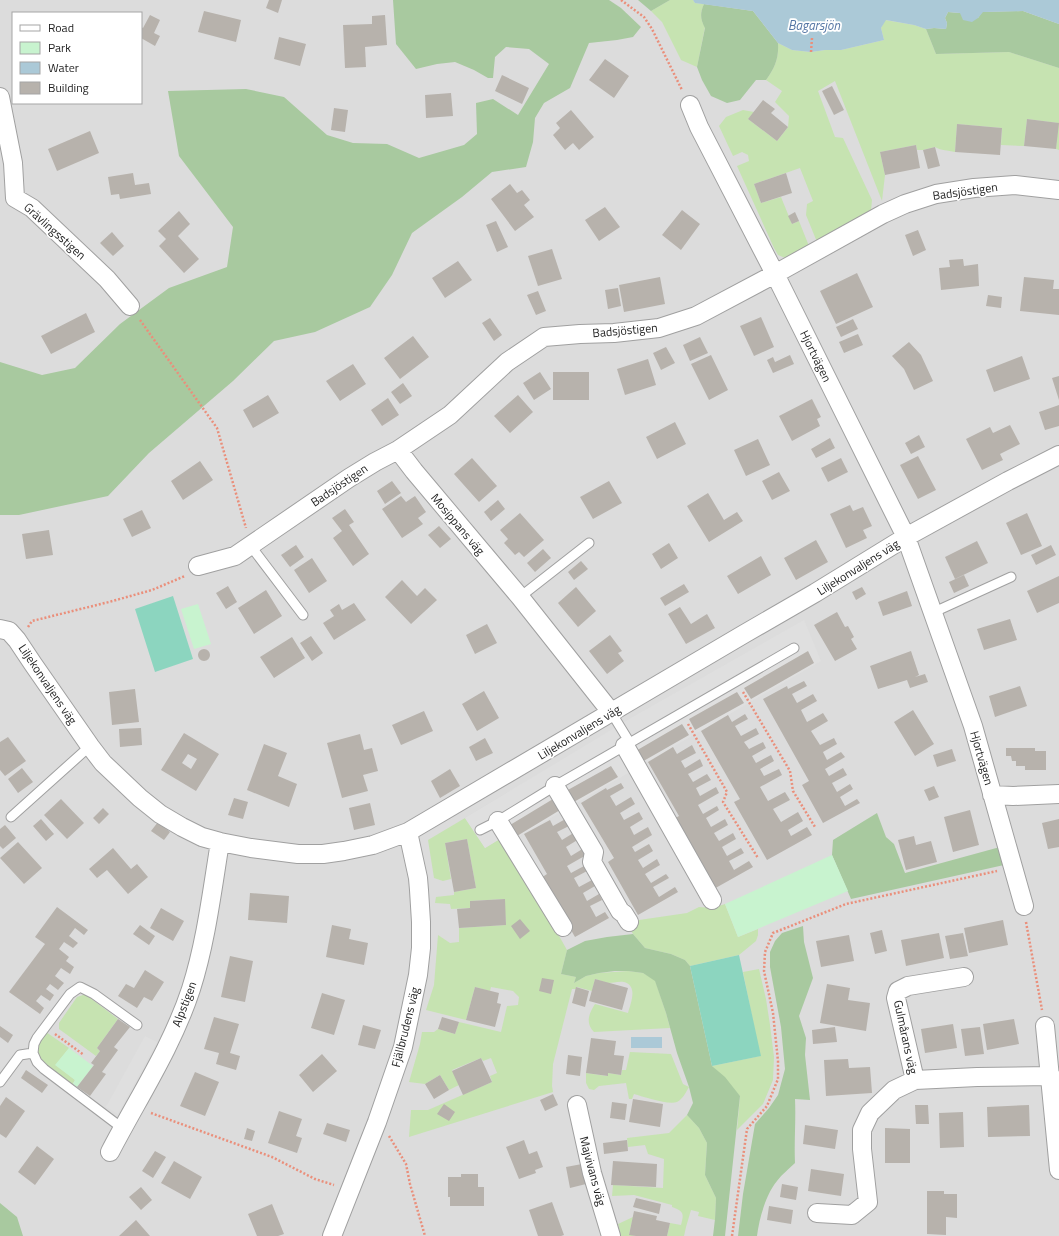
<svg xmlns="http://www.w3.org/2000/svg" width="1059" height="1236" viewBox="0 0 1059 1236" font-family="'Titillium Web',sans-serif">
<rect width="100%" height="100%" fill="#eeece6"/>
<!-- residential -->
<path fill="#dcdcdc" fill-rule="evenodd" d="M0,0H1059V1236H0ZM13,13H141V103H13Z"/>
<!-- grass -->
<path fill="#c6e3b1" d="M670,0H693L695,3L704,4C700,13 700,19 705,27L697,67L681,60L662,22L651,11Z
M885,20L914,25L926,29L936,54L1009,52L1059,68V150L1056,149L1058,123L1027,119L1024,146L1001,145L1002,128L957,124L955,152C947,150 942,151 935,147L923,150H917L916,145L880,152L885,175L882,201L835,81L818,91L835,137L843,138L872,200L871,211L817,242L806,215L807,204L813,201L800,168L754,184L761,203L781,197L792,224L799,221L809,246L795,254L785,258L778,255L774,248L737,166L749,161L748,155L742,152L733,156L719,126L726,117L743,110L754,112L748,119L777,141L788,127L789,116L775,102L782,91L766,80C775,68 779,58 778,43L792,50L811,52L825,50H841L884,40L881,28Z
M465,818L485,848L503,837L567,950L561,974L576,977L574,983L586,976L599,973L628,971L643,973L655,980L666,1013L670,1028L594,1032C585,1023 589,1013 595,1004L628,1013C631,1002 638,986 624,982C618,981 613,983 608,983C603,982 599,980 595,979L592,991L577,987L576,989H572L553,1064L552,1086L553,1092L409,1137L411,1110H428L492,1082L490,1076L497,1073L491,1058L483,1061L481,1058L452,1070L459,1085L449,1090L440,1075L425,1084L409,1082L420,1044L422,1032H434L438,1029L455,1034L459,1022L501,1032L507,1006L518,1005L519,997L513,991L491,987L490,991L475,987L466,1020L426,1010L434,985L438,935L450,943L459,942V928L506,925L504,899L470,901V908L451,909L450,904L435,903L436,897L454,895V892L476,888L467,839L445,843L451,879L443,881L434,878L428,840Z
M725,904L738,937L758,929V935L756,941L739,955L690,966L685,960L671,954L645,948L633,934L628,925L639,920L687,913L699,907L713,908Z
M759,969L766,999L770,1025L774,1057L773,1080L763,1104L737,1130L740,1096L712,1066L760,1056L743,972Z
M83,995H86L89,997L118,1019L97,1048L100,1051L96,1056L59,1029V1023L77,997Z
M46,1032L69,1048L56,1065L75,1080L72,1085L40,1062L37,1054L38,1047L40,1040Z
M630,1052L671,1054L683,1084L689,1087C686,1092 683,1099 677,1102C668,1105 644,1097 634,1094L632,1099H629L626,1083L599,1086L594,1090L589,1089L586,1083V1073L607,1076L608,1073L621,1075L622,1070H626Z
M687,1115L699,1128L707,1143L705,1175L716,1198L715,1219V1220L698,1216L699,1212L691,1210L686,1227L684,1236H667L670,1223L681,1225C684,1214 684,1211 672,1207V1205L634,1195L612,1196L613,1185L663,1188L664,1159L648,1154L645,1145L628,1147L627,1138L669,1133Z
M633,1217L629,1234L636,1236H621L618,1224Z"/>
<!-- forest -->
<path fill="#a8c99f" d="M393,0H609L621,8L641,27L633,37L617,40L589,43L570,88L544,103L535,118L533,142L526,167L492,172L462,197L412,233L392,275L370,307L315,332L274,341L233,381L149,453L108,496L19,515H0V362L42,375L75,368L120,324L169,288L227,267L233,227L179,156L168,91L246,89L284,97L327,135L353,143L387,144L419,158L464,145L477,134L476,103L493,99L518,115L549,64L529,49L506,47L495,57L493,78H488L474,70L455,62L437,64L416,69L396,44Z
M638,0H670L651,11Z
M704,4L753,11L778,43C779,58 775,68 766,80H756L740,100L727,103L711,96L702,80L697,67L705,28C700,19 700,13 704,4Z
M1023,11L1059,24V68L1009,52L936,54L926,29L934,28L946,29L947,23L945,18L948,12L960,13L978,18L982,12Z
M877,813L886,837L894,844L905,873L1000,847L1004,865L851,899L832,855L833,840Z
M803,926L804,942L813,978L799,1016L806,1038L805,1055L810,1100L795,1099C796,1121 794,1142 795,1163C789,1169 782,1174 777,1181C766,1194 759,1219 757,1236H738L743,1194L755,1124L769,1108L778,1095L785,1069L781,1027L770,967V952L775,941L782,933Z
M633,934L645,948L671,954L685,960L690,966L712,1066L725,1077L740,1096L725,1236H713L715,1219L716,1198L705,1175L707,1143L699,1128L687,1115L693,1103L689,1087L677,1053L666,1013L655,981L643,973L628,971H615L599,973L586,976L574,983L576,977L561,974L567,950L585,941L607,937Z
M0,1203L17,1217L23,1236H0Z"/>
<!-- park -->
<path fill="#c8f3cf" d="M198,604L211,644L194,649L181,609Z
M832,855L848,891L738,937L725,904Z
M69,1048L93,1066L77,1087L73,1084L75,1080L55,1065Z"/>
<!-- pitch -->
<path fill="#8cd5bf" d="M173,596L193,659L155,672L135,609Z
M739,955L761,1056L712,1066L690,966Z"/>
<!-- parking -->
<path fill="#dfdfdf" d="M804,620L821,661L511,841L503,837L485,848L465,818L631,718Z
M145,1036L157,1042L118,1114L106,1107Z"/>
<!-- water -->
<path fill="#abc9d7" d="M693,0H1059V24L1023,11L983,12L978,18L972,22L963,20L960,13L948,12L945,18L947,23L946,29L934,28L926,29L914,25L886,20L881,28L884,40L841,50H825L811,52L792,50L778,43L753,11L695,3Z
M631,1037H662V1048H631Z"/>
<!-- building -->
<path fill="#b7b2ac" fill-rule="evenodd" d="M269,0H282L278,13L266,8Z
M204,11L241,20L236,42L198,32Z
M150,15L160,20L154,33L160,36L155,46L141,38V27L143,28Z
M385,15L387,45L365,47L366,67L345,68L343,25L372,24V16Z
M279,37L306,44L300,66L274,59Z
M605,59L629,76L614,98L589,80Z
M502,75L529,88L522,104L495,91Z
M832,86L844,110L834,115L822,91Z
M451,93L453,116L426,118L425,95Z
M763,100L775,109L771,113L788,127L777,141L748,119Z
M334,108L348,110L345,132L331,130Z
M571,110L594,137L579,150L573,143L565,150L553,135L560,128L556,123Z
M1027,119L1059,123L1056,149L1024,146Z
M957,124L1002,128L1000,155L955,152Z
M90,131L99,153L57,171L48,149Z
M916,145L920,168L885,175L880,152Z
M935,147L940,166L928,169L923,150Z
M133,173L135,185L149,183L151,194L120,199L119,194L111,195L108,177Z
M786,173L792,193L761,203L754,184Z
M510,184L517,193L522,190L530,200L524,205L534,217L515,231L491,199Z
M605,207L620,227L599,241L585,220Z
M682,210L700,224L681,250L662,235Z
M179,211L190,224L178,236L199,259L184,273L159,246L166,239L158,231Z
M795,212L799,221L792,224L788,216Z
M496,221L508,247L497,252L486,225Z
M918,230L926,250L913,256L905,235Z
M112,232L124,246L113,256L100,243Z
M552,249L562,279L538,286L528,256Z
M963,259L964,266L978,264L979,286L941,290L939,268L950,267L949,260Z
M458,261L472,280L445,298L432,278Z
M857,273L873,307L836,324L820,291Z
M660,277L665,304L624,312L619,285Z
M1024,277L1054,280L1053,289H1059V315L1020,311Z
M618,288L621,306L608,309L605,290Z
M538,291L546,311L536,315L527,295Z
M988,295L1002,297L1001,308L986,306Z
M86,313L95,332L51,354L41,336Z
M761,317L774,347L754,356L740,326Z
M490,318L502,335L494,341L482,323Z
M853,319L858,329L841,337L836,327Z
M858,334L863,345L844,353L839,342Z
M413,336L429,357L400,379L384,358Z
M700,337L708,353L690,361L683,345Z
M909,342L921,355L933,381L914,390L904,369L892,356Z
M666,347L675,363L661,370L653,353Z
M711,355L728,390L709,400L691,364Z
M790,355L794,364L773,373L767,360L773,357L775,362Z
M1022,356L1030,379L994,392L986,370Z
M648,359L656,385L625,395L617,369Z
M353,364L366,384L340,401L326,381Z
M540,372L551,389L534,400L523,383Z
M553,372H589V400H553Z
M1059,376V400L1052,378Z
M403,383L412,396L400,404L391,392Z
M268,395L279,413L253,428L243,410Z
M518,395L533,412L510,433L494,416Z
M388,398L399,415L382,426L371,410Z
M812,399L821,417L817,419L820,426L792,441L779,416Z
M1059,405V426L1045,430L1039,412Z
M675,422L686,444L657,459L646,437Z
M1010,425L1020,444L1000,454L1003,460L982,470L966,439L990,427L993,433Z
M919,435L925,447L911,454L905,443Z
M830,438L835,448L816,458L811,449Z
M758,439L770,465L746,476L734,450Z
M918,456L936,490L918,499L900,465Z
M472,458L497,486L479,502L454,474Z
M841,458L848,472L828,482L821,468Z
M200,461L213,480L183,500L171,481Z
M779,472L790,491L772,500L762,481Z
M392,481L401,493L385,504L377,491Z
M609,481L622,503L593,519L580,497Z
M708,493L724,520L737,512L743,521L709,542L687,506Z
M401,496L406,502L415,496L426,512L418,518L423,524L402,538L382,509Z
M498,500L505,509L491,521L484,512Z
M850,505L853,511L863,507L872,526L863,530L867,538L846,548L830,514Z
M345,509L354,522L349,525L369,554L353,566L333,538L342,531L332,518Z
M142,510L151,528L132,537L123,519Z
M520,513L544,540L524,557L519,552L515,555L504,543L508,539L500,530Z
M1027,513L1042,546L1021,555L1006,523Z
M439,526L451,539L440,548L428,535Z
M49,530L53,555L26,559L22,534Z
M816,540L828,562L796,580L784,558Z
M977,541L988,563L955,579L945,557Z
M669,543L678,558L661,569L652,554Z
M296,545L304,557L290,567L281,555Z
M1051,545L1056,555L1036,565L1031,555Z
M543,549L551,558L535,572L527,563Z
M761,556L771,575L738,594L727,576Z
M312,558L327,581L309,593L294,570Z
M581,561L588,569L574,580L568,572Z
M964,575L969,586L954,593L949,582Z
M1059,576V603L1037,613L1027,591Z
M402,580L417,596L425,588L437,600L411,624L385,597Z
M684,584L689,592L665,606L660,598Z
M228,586L237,602L226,609L216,593Z
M576,587L596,611L578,627L558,603Z
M862,587L866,594L856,600L852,592Z
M266,590L282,616L254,634L238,608Z
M907,591L912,606L883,616L878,602Z
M354,603L366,620L334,640L323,623L334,616L330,610L339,604L342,610Z
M680,607L691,624L707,614L715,628L686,644L668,614Z
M837,612L845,627L848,626L854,637L851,639L857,649L835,661L814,625Z
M1010,619L1017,640L984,650L977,629Z
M487,624L497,643L475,654L466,635Z
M610,635L622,651L618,653L624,661L607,674L589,651Z
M311,636L323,653L312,661L300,643Z
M292,637L305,658L274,678L260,657Z
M198 655a6 6 0 1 1 12 0a6 6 0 1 1-12 0Z
M808,651L814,663L751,699L744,688Z
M911,651L919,675L915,677L925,674L928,682L910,688L907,680L878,689L870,666Z
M804,681L807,686L792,694L797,703L813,694L817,701L801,710L807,722L823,713L828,721L811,731L820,745L834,738L837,744L823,752L827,760L841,752L845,757L825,769L829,776L843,768L847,775L832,783L837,792L850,784L853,789L840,797L845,806L857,799L860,803L823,823L802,785L809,781L763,699L787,686L788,689Z
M1020,686L1027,706L995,717L989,696Z
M135,689L139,722L112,725L109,692Z
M484,691L499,718L477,731L462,704Z
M737,692L744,703L695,730L689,719Z
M913,710L934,744L915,756L894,722Z
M424,711L433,731L401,745L392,725Z
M745,714L748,719L735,726L741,736L756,728L759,734L744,742L749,749L763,742L766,748L752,756L756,763L771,755L774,761L760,769L764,776L779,769L782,775L760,787L768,801L785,792L790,800L773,809L781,822L798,812L803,821L788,830L791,836L807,827L812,835L767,860L734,802L740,799L701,731L728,715L732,722Z
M682,724L689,735L640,763L634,752Z
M141,728L142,745L120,747L119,729Z
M184,733L219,754L196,791L161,770ZM188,754L197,759L191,769L182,763Z
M360,734L364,750L372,748L378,771L363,775L368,791L342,798L327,743Z
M8,737L26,761L5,776L0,770V742Z
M485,738L493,753L476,761L469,747Z
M264,744L287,753L278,776L297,784L289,807L247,790Z
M692,745L696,753L681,761L685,768L700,759L703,766L688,774L693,782L707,774L711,780L696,788L700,796L716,787L719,793L698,805L703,814L717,806L719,810L706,818L711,827L725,819L728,825L714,833L719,841L733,833L736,839L722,847L727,856L741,848L744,853L729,861L734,870L749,861L753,867L712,890L672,820L679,816L648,762L673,747L677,754Z
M1006,748H1035V751H1046V770H1025V766H1016V761H1012L1011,756H1006Z
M952,749L956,761L937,767L933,755Z
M611,766L618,777L572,803L566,791Z
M22,768L33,782L18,793L8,779Z
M450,769L460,786L440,798L431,781Z
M621,783L624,788L610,796L616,806L631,797L635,804L620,813L624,820L639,812L643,819L630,827L634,835L648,827L652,835L632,847L635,852L649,844L653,851L638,860L643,868L657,859L660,865L645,874L651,883L666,874L669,878L653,887L659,897L675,887L678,892L638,915L608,862L614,858L581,803L606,788L607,790Z
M934,786L939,797L929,801L924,790Z
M558,796L565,807L512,839L505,828Z
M234,798L248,802L243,819L228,815Z
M61,799L84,823L67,839L44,815Z
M370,803L375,825L354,830L349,808Z
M103,808L109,814L99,824L93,818Z
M970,810L979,845L953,852L944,817Z
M569,817L573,824L557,832L562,840L575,832L579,839L566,847L571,856L584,848L588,854L567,866L571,873L584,866L587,871L574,878L579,887L592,880L595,886L583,893L587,901L599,894L602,900L590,906L596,917L605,912L609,918L575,937L541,878L547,874L524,834L550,820L553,826Z
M41,819L54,834L46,841L33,826Z
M1059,819V847L1048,849L1042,823Z
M158,822L170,832L164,840L151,831Z
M5,825L16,838L3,849L0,846V829Z
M914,836L916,845L931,841L937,862L906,870L898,840Z
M467,839L476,888L454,892L445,843Z
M18,842L42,868L24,884L0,858Z
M113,848L131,869L137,864L148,877L128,894L107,870L97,878L89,869Z
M250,893L289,896L287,923L248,920Z
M505,899L506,925L459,928L457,909L470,908V901Z
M57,907L88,930L84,935L75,928L69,936L78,943L73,948L64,942L59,949L69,957L66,961L74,967L70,974L61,968L55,976L64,983L58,990L50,984L46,989L54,995L50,1001L41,995L36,1001L44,1008L40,1014L9,992L45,944L35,937Z
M161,908L184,921L173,941L150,928Z
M520,919L530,931L520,939L511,926Z
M1003,920L1008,945L969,953L964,928Z
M140,925L155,936L149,945L133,934Z
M332,925L351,929L349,939L368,943L364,965L326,957Z
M882,930L887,951L875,954L870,933Z
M939,933L944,958L906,966L901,940Z
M963,933L968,956L950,959L945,936Z
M849,935L854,961L821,967L816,941Z
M230,956L253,961L245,1002L221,997Z
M145,970L164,982L152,1001L144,997L137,1008L118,996L126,984L134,988Z
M542,978L554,980L551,994L539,991Z
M595,979L628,988L622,1010L589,1001Z
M827,984L850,988L848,1000L870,1003L866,1031L820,1023Z
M475,987L499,993L497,1003L501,1004L495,1027L466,1020Z
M576,987L589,991L585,1007L572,1003Z
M322,993L345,1000L334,1035L311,1028Z
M214,1017L239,1024L230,1053L240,1056L236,1070L216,1064L219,1053L204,1049Z
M442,1017L459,1022L455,1034L438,1029Z
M118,1019L130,1027L114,1047L118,1050L102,1072L106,1074L90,1096L77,1087L94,1065L91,1063L100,1051L97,1048Z
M1014,1019L1019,1044L987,1050L983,1024Z
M953,1024L957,1048L925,1053L921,1029Z
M363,1025L381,1030L375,1049L358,1045Z
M0,1026L13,1035L8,1043L0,1037Z
M835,1027L837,1042L813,1044L812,1030Z
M980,1027L984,1054L965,1056L961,1029Z
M591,1038L616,1041L614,1055L624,1056L621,1075L608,1073V1076L586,1073Z
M322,1054L337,1071L313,1092L299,1075Z
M568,1055L582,1057L580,1076L566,1074Z
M481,1058L492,1082L463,1095L452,1071Z
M848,1059L849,1068L870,1067L872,1093L826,1096L824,1060Z
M26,1070L48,1085L42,1093L21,1078Z
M195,1072L219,1082L205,1116L180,1106Z
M440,1075L449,1090L434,1099L425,1084Z
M553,1094L558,1105L545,1111L540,1100Z
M6,1097L25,1111L6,1138L0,1134V1106Z
M633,1099L663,1104L660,1127L629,1122Z
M612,1102L627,1104L625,1120L610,1118Z
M444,1104L455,1112L449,1121L437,1114Z
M915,1105H928L929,1124H916Z
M1029,1105L1030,1136L988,1137L987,1107Z
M279,1111L302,1119L296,1136L302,1138L297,1153L268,1143Z
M963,1112L964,1147L940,1148L939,1113Z
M327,1123L350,1130L346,1142L323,1134Z
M805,1125L838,1130L835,1149L803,1144Z
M247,1128L255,1131L252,1141L244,1139Z
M885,1128L910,1129V1163H885Z
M524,1140L529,1154L537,1151L543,1167L535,1170L536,1173L519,1179L506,1147Z
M627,1140L628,1151L604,1154L603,1143Z
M37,1146L54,1159L35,1185L18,1172Z
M155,1151L166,1157L153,1178L142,1171Z
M174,1161L202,1177L190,1199L161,1183Z
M613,1161L657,1164L656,1187L611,1185Z
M582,1164L586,1184L570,1188L566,1167Z
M811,1169L844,1174L841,1196L808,1191Z
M461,1174H478V1187H484V1206H450V1197H448V1177H461Z
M782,1184L798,1187L796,1200L780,1197Z
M141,1187L152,1200L141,1210L129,1197Z
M927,1191H944V1194H957V1218L946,1217V1235L927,1234Z
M636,1198L661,1204L659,1214L633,1207Z
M552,1202L564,1235L561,1236H538L529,1210Z
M272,1204L284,1234L278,1236H257L248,1214Z
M769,1206L793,1210L791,1224L767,1220Z
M634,1211L657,1216L656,1220L670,1223L667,1236H636L629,1235Z
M136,1220L150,1236H119Z"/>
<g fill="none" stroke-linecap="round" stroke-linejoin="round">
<defs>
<path id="service" d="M250,545L303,615
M520,597L589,543
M932,613L1011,577
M611,712L630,743
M11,817L90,746
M480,830L498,821L555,786L794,648
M0,1082L20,1055L33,1053
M122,1128L44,1069L37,1062L33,1053L34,1044L37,1038L70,994L80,987L94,994L137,1025"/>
<path id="minor" d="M0,97L13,163L15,198L32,208L107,279L130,306
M690,105L699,127L775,274L906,537L973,726L1024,906
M398,450L414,471L520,597L611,712
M198,566L235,556L349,478L375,462L398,450L450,415L507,362L544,337L580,334L614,333L659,328L696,316L775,274L883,214L905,204L936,194L974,188L1015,185L1059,190
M0,629L9,631L17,640L33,664L90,746L103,763L140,798L160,814L182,827L202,837L220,842L251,848L298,854H323L344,851L373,845L408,832L744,634L815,593L906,537L1008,481L1059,455
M625,746L712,900
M555,786L594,852L592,862L620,911L624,914L629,922
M992,795L1013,796L1059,794
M498,821L563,927
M1045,1026L1059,1170
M915,1080L896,998L898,991L908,986L964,977
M577,1105L592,1173L611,1236
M110,1152C138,1098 172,1047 191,989C206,942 212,891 220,842
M817,1213L852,1215L868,1202L862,1149V1130L870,1113L894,1090L915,1080L977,1077L1051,1076
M332,1236L377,1122L403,1047L418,975L421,948V922L419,890L418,878L408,832"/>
</defs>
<!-- service casing -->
<use href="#service" stroke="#a0a0a0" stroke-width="11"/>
<!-- minor casing -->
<use href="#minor" stroke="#a0a0a0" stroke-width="20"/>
<!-- path -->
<path stroke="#ea8f7b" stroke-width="2.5" stroke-dasharray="2 2" stroke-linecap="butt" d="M621,0L644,17L652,29L682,90
M811,52L812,38
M140,320L217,428L246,528
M28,627L32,621L109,602L152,590L185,576
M743,692L790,771L793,791L815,827
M688,724L727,792L723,802L758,858
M1026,922L1042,1010
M55,1034L84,1055
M151,1113L272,1157L315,1179L334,1185
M389,1136L406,1164L410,1184L425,1236
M732,1236L747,1129L767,1106L778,1079V1061L773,1013L764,971L765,952L773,933L846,904L997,871"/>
<!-- service -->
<use href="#service" stroke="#fff" stroke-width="9"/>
<!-- minor -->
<use href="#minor" stroke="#fff" stroke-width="18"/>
</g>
<g text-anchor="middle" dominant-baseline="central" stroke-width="3.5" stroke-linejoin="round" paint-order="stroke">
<!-- street labels -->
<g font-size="12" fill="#1f1f1f" stroke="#fff">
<text transform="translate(965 191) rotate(-8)">Badsjöstigen</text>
<text transform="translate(55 231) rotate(42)">Grävlingsstigen</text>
<text transform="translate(625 330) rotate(-5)">Badsjöstigen</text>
<text transform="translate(816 356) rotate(64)">Hjortvägen</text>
<text transform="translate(339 485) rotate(-34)">Badsjöstigen</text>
<text transform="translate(458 524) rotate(50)">Mosippans väg</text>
<text transform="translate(858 567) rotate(-32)">Liljekonvaljens väg</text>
<text transform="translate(48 684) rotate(56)">Liljekonvaljens väg</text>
<text transform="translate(579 732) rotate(-31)">Liljekonvaljens väg</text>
<text transform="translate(982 758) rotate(74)">Hjortvägen</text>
<text transform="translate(184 1004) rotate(-69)">Alpstigen</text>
<text transform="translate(405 1027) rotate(-76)">Fjällbrudens väg</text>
<text transform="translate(906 1037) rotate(78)">Gulmårans väg</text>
<text transform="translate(593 1171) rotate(75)">Majvivans väg</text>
</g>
<!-- water labels -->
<g font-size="13" font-style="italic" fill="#5576a4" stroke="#fff">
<text x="814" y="25">Bagarsjön</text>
</g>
</g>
<!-- legend -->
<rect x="12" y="12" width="130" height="92" fill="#ffffff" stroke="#a5a5a5"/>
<rect x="20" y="25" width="20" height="6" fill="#ffffff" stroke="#a5a5a5"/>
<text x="48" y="32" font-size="12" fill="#1f1f1f">Road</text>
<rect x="20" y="42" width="20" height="12" fill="#c8f3cf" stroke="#a5a5a5"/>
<text x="48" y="52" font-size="12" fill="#1f1f1f">Park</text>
<rect x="20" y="62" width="20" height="12" fill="#abc9d7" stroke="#a5a5a5"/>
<text x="48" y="72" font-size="12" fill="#1f1f1f">Water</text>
<rect x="20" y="82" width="20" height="12" fill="#b7b2ac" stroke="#a5a5a5"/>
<text x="48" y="92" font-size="12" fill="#1f1f1f">Building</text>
</svg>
